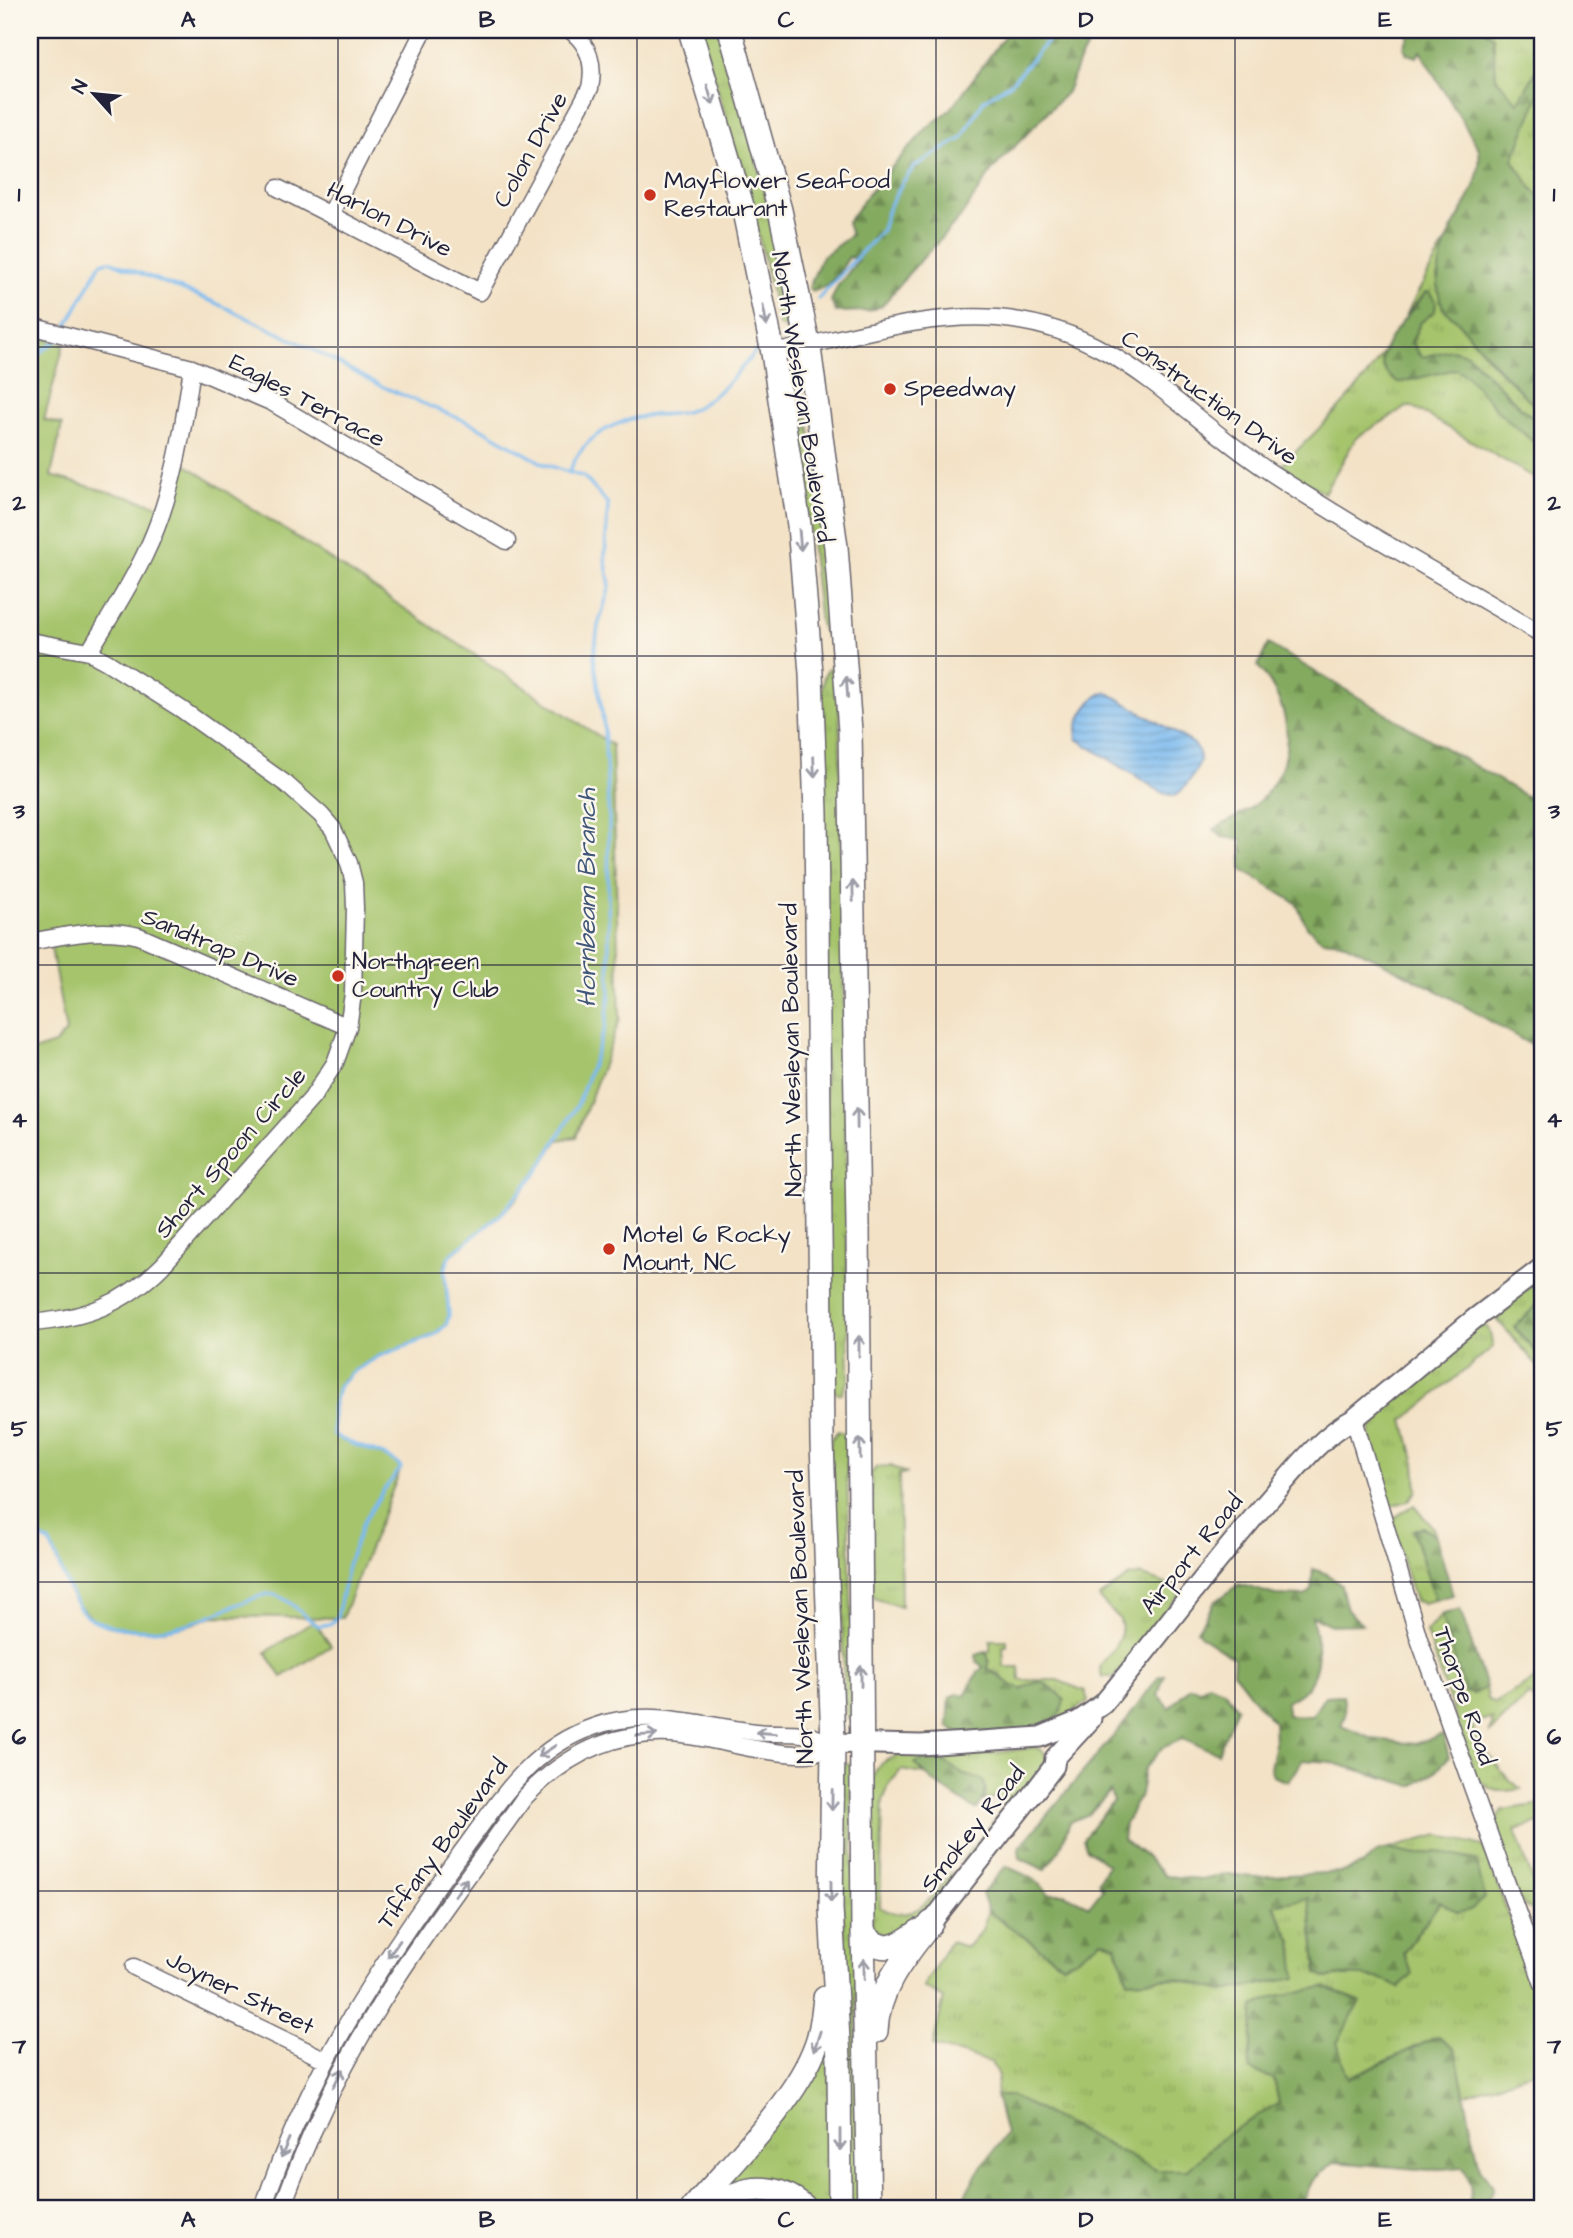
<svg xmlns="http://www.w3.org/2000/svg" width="1573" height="2238" viewBox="0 0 1573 2238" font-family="'Architects Daughter',sans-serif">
<defs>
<pattern id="grass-tufts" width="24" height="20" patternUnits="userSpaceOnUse" patternTransform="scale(1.75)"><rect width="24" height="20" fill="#a5c46c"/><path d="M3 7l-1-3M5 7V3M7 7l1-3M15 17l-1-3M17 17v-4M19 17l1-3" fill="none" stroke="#8ea85e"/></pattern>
<pattern id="forest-firs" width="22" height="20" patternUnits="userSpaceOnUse" patternTransform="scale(1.75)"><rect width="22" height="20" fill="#84aa60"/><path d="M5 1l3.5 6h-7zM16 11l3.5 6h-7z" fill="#6c8a50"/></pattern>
<pattern id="water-rules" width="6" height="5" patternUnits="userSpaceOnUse" patternTransform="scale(1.75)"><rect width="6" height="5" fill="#7bbaef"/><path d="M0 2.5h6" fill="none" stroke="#6497c3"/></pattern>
</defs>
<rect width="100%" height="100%" fill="#fbf7ec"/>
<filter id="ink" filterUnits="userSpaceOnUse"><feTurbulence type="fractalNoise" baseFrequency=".0143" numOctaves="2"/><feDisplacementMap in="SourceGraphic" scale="14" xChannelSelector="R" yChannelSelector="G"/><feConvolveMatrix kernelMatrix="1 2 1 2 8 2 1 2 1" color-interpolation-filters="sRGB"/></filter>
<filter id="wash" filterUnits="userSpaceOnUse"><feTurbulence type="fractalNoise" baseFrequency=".00686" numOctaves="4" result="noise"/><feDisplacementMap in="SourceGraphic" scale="28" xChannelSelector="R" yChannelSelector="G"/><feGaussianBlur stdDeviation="1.57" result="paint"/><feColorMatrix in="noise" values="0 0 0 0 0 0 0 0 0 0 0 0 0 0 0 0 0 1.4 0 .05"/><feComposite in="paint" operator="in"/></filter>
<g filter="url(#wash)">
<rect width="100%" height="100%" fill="#f3e2c6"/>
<!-- grass -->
<path fill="url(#grass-tufts)" stroke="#647354" stroke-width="2" d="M700,30H719L733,68L789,290L788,327L785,329L778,324C759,224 729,127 700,30Z
M1485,30H1543V59L1518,104L1496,78L1493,36Z
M1543,85V198L1534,191L1512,160Z
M1450,234L1437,277L1443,309L1455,318L1491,362L1543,414V424L1521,408L1467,354L1451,350L1423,357L1420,355L1412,342L1420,323L1435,311L1425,293L1405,316Z
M1388,345L1382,361L1398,383L1455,368L1467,376L1501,414L1543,450V483L1413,407H1407L1356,438L1324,493L1281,466C1319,428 1360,392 1388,345Z
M794,364L799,369L825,513L834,629L829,635L825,634L820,623L808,515L788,406L789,367Z
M829,668L834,669L839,675L849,1379L842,1393C834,1394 832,1389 829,1383L820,706L824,676Z
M1543,1278V1299L1514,1327L1543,1360V1372L1494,1316L1497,1310Z
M1480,1323C1493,1328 1489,1336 1493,1347L1404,1420L1415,1463L1417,1491L1408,1501L1390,1506L1385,1503L1370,1437L1371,1423L1379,1408Z
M838,1431L845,1434L846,1444L852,1622L851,1718H847L845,1709L842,1629L829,1451L831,1439Z
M891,1466L907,1474H899L901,1607L876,1599L872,1594L871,1473L877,1467Z
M1414,1505L1433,1528L1436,1537L1423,1527L1417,1544L1435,1600L1423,1603L1415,1601L1391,1523L1394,1518Z
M1140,1575L1172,1586L1180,1594L1114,1677H1102L1100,1667C1109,1654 1130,1633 1118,1617C1111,1609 1104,1606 1099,1597L1130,1576Z
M1441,1615L1465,1692L1474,1694L1486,1687L1488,1699L1495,1703L1536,1678L1543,1679V1711L1529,1695L1490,1732L1493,1719L1471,1721L1479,1744L1509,1780L1521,1789C1501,1793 1491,1793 1476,1777L1426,1632Z
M990,1640H1007V1646H1003L1004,1667H1019L1020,1680H1057L1085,1691L1088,1701L1060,1720L1040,1725L1055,1719L1022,1690L1008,1685L1001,1676L987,1668L989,1659L986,1652L990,1651Z
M1036,1747L1045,1753L1048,1760L969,1862H960L1006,1806L995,1797L984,1801L986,1791L982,1780L964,1775L939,1758L916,1763L924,1774L901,1770L890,1783L883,1801L880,1907C915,1927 931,1897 952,1872L955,1877L948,1889L913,1927L886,1938L871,1927L872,1780C875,1772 877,1766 884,1762C907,1746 964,1755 993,1753C1007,1752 1022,1749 1036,1747Z
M847,1763H850L856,1933L858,2208H848L841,1784L843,1766Z
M1543,1804V1822L1515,1830L1538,1896H1543V1909C1534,1913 1528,1908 1520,1902L1493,1825L1502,1810Z
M1439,1835L1483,1846L1543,2008V2069L1464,2095L1455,2049L1437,2037L1348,2079L1337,2043L1359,2001L1274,2079L1279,2103L1224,2136L1187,2170H1156L1012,2096H996L998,2076L991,2062L933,2046L944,1998L923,1987L950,1942L967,1947L982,1930L988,1911L1063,1965L1076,1959L1102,1940L1116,1945L1128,1981L1175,1978L1223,1991L1295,1978L1292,1942L1274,1904L1309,1897L1317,1973L1327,1978C1351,1973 1379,1975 1400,1987L1403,1954L1440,1902L1438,1852L1416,1855L1388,1849Z
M826,2040L830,2080L833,2208H817L731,2188L724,2181Z"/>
<!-- forest -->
<path fill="url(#forest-firs)" stroke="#53664e" stroke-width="2" d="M1009,30H1096L1078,63L1067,92L993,169L960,218L909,273L882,306L868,311L836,312L831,301L837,287L858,260L849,257C841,270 829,289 813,291L809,288L821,258L851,235L847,223L868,194L927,128L950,110Z
M1411,30H1485L1493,36L1496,78L1518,103L1543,59V85L1513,160L1534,191L1543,198V414C1513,384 1485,355 1458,322C1454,317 1446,313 1443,307C1432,286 1441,250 1452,229C1467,201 1482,182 1479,149L1420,51L1417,57L1407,54L1404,47Z
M1429,292L1436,302L1435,311L1420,323L1412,342L1419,355L1423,357L1451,350L1467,354L1521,408L1543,424V450L1501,414L1467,376L1456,369L1398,383C1391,378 1382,371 1382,361C1383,338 1413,311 1425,293Z
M1268,644L1543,806V1052L1444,994L1378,960L1341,942L1322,940L1307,927L1296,903L1242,870V839L1222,837L1214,829C1230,820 1252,810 1264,796C1300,754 1290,705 1258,666Z
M1543,1299V1360L1514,1327Z
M1422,1527L1436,1537L1453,1595L1435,1600L1413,1530Z
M1313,1569L1327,1574L1341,1585L1347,1610L1362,1624L1331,1625L1312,1616C1317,1640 1324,1666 1306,1688C1302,1694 1293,1698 1287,1702V1715L1312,1716L1325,1696L1343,1695L1345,1715L1341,1726L1373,1739L1415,1744L1443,1734L1449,1757L1435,1772L1413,1786L1330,1762L1302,1760L1288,1782L1273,1776L1270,1768L1275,1744L1274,1722C1258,1707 1247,1688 1233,1672L1234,1658L1201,1636L1197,1630L1215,1602L1239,1584L1275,1595L1305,1596L1311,1591Z
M1460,1609L1486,1687L1474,1694L1465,1692L1441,1615Z
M986,1652L989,1659L987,1668C999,1676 1009,1685 1022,1690C1040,1674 1052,1686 1064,1700C1062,1708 1061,1715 1054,1719C1027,1737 985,1731 955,1732L948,1726L950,1697L958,1693L965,1696L973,1679L983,1667L977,1662L976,1655Z
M1164,1675L1158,1695L1169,1708L1190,1687L1201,1689L1208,1684L1224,1690L1237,1708L1218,1753L1182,1739L1162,1748L1144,1769L1140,1795L1125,1824L1123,1839L1145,1856L1165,1876L1200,1879L1228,1874L1253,1877L1342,1872L1363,1864L1379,1851L1388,1849L1416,1855L1438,1852L1476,1860L1485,1898L1470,1910L1458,1913L1440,1902L1403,1953L1413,1974L1400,1987C1379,1975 1351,1973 1327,1978L1317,1973L1309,1898L1274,1905L1292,1942L1296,1978L1223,1991L1175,1978L1128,1981L1116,1946L1102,1940L1076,1959L1063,1965L988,1911L982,1894L1006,1866L1034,1879L1049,1894H1064L1089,1906L1103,1888L1098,1882L1108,1865L1087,1849L1083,1839L1113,1801L1110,1791L1089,1814L1070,1822L1060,1849L1045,1870L1020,1858L1019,1848L1126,1721L1159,1676Z
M928,1758H939L964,1775L983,1780C986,1793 985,1799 977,1809C960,1802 927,1778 915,1763Z
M1323,1987L1360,2001L1337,2043L1348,2079L1437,2037L1455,2049L1480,2169L1493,2186L1487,2208H1467C1474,2193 1471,2180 1463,2167L1430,2170L1334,2162L1313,2180L1299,2208H958L977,2173L1006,2134L996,2096H1012L1156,2170H1187L1224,2136L1279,2103L1274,2079L1249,2069L1254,2006L1277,1996Z"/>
<!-- pitch -->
<path fill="#a5c46c" stroke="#647354" stroke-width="2" d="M30,335L64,344L44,420L62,425L51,476L168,508L182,462L612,745L620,1019L576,1137L558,1140L537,1172L512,1204L449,1257L445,1264V1280L449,1315L446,1325L438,1333L379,1356L351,1373L342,1381L338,1387L333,1408V1434C351,1448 390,1451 401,1468L342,1618L212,1616L189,1625L163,1630L125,1629L108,1626L95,1621L78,1605L70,1593L49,1542L42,1538L30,1536V1052L55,1044L66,1032L48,931L30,934Z
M314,1621L331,1646L282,1677L266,1652Z"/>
<!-- water -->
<path fill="url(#water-rules)" stroke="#4e6e95" stroke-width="2" d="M1107,692L1194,744C1197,749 1201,754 1200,760C1198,770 1183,792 1174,796L1163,793L1077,739C1074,723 1090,695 1107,692Z"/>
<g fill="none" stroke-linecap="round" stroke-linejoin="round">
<!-- stream -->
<path stroke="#7bbaef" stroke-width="3.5" d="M818,299L882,230L888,209L902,183L915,166L962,138L984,100L1011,83L1057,30
M30,360L60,338
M569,473C582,436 616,419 654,415C665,414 681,415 691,410C718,397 737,374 756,351
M30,1536L42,1538L49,1542C61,1565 66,1591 82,1611C91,1621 103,1624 116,1627C184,1639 207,1612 267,1594C288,1594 302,1617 319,1626L330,1624L337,1617L349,1561L363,1523L383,1491L401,1468C390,1451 351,1448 333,1434V1408L338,1387L351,1373L379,1356L433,1336L446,1325L449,1315L445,1270L449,1256L501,1214L537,1172L578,1104L605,1028L610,994L608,901L609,819L604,727L594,656L598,626L610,586L605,558L608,504L584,477L544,464L475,425L381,386L310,348L216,303L109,261L101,263L64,331"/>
</g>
</g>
<g filter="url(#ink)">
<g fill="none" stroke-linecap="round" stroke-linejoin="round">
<defs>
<path id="minor" d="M278,188L480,292L590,88C595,65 589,44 570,30
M330,215L424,30
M30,326L192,368L273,403L507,541
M773,353C843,339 926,312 997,318C1118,328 1176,411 1270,472C1358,530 1452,581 1543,635
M30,641L89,652L107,662L181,709L286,784L321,815L333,829L349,863L354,883L355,908L353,994L348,1027L335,1063L312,1098L162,1266C124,1304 84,1319 30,1323
M89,652C108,620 129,588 145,554C173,497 183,430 192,368
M30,942C67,935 101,927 139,936L348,1027
M1354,1419L1419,1639L1543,1984
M134,1967L326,2060
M263,2208C308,2074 375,1971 458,1857C497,1805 528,1749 593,1727C648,1707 699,1725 755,1732C770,1734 787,1732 802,1734C813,1736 823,1740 833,1743
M282,2208C308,2136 341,2067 381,2003C425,1932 476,1866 524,1798C567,1753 619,1728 682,1735C703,1737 724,1743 745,1747C761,1750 798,1757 814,1753C820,1751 827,1746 833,1743"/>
<path id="major" d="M833,1743L921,1745L1040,1737L1079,1721L1103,1704C1160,1635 1213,1563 1272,1496C1296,1469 1322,1435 1354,1419L1473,1320L1543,1267
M931,1923L1038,1787L1054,1766L1055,1758L1091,1719"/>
<path id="highway" d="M690,30L745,216L773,353L799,525L811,673L816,813L822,1442L833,1743L831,1908L839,2059L840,2208
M730,30L780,210L809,348L836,547L850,731L858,1225L863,1932L869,2208
M863,1932C882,1957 898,1946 919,1931
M876,2031C878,1987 905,1957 931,1923
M693,2208C732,2163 796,2101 816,2045C822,2030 823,2014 825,1998
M716,2208C743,2182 779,2184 806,2208"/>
</defs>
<!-- minor casing -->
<use href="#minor" stroke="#6b656c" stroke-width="19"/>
<!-- major casing -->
<use href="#major" stroke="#6b656c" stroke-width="23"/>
<!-- highway casing -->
<use href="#highway" stroke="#6b656c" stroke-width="26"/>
<!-- minor -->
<use href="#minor" stroke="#fff" stroke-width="16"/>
<!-- major -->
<use href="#major" stroke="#fff" stroke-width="19"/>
<!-- highway -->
<use href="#highway" stroke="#fff" stroke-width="23"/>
</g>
<!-- one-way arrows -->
<defs><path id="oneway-shaft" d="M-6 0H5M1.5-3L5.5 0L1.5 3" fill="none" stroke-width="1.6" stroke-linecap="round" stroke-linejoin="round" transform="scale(1.75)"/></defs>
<g stroke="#9c9ca7">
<use href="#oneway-shaft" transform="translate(710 95) rotate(74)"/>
<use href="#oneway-shaft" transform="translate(765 316) rotate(79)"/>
<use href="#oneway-shaft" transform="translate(800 540) rotate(85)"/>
<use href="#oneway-shaft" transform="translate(847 687) rotate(-94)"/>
<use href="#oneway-shaft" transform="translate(814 767) rotate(88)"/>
<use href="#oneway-shaft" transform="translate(853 891) rotate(-91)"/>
<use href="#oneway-shaft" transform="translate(857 1118) rotate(-91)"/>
<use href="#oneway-shaft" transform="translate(859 1346) rotate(-90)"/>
<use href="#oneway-shaft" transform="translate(860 1448) rotate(-91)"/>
<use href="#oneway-shaft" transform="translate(861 1676) rotate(-90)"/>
<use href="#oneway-shaft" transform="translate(766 1733) rotate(-176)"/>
<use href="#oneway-shaft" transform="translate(647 1735) rotate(-3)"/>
<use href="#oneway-shaft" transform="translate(547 1751) rotate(147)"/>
<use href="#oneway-shaft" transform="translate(832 1800) rotate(91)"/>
<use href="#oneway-shaft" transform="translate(461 1887) rotate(-55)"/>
<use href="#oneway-shaft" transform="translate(831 1892) rotate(90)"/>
<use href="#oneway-shaft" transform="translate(394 1949) rotate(125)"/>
<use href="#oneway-shaft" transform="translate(864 1969) rotate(-91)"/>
<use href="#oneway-shaft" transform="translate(817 2041) rotate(108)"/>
<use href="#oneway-shaft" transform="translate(338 2078) rotate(-63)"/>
<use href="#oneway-shaft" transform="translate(840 2140) rotate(90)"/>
<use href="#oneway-shaft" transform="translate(285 2148) rotate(113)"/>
</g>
</g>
<!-- grid -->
<path fill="none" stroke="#22223b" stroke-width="2" stroke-opacity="0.55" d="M338,30V2208M637,30V2208M936,30V2208M1235,30V2208M30,347H1543M30,656H1543M30,965H1543M30,1273H1543M30,1582H1543M30,1891H1543"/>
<!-- markers -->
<g fill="#c8321e" stroke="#fbf7ec" stroke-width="2.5">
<circle cx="650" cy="195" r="7"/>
<circle cx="890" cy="389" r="7"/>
<circle cx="338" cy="976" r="7"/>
<circle cx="609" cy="1249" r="7"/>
</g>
<g text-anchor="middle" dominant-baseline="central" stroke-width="5" stroke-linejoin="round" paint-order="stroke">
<!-- street labels -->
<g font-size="24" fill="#22223b" stroke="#fbf7ec">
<text transform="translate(531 150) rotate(-61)">Colon Drive</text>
<text transform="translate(389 220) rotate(27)">Harlon Drive</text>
<text transform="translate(802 397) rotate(81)">North Wesleyan Boulevard</text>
<text transform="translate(1209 398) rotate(36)">Construction Drive</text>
<text transform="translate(307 401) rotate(28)">Eagles Terrace</text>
<text transform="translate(220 948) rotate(23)">Sandtrap Drive</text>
<text transform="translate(792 1050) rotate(-91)">North Wesleyan Boulevard</text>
<text transform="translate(231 1153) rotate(-49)">Short Spoon Circle</text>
<text transform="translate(1192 1554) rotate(-51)">Airport Road</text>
<text transform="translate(801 1617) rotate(-92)">North Wesleyan Boulevard</text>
<text transform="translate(1464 1696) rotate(71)">Thorpe Road</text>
<text transform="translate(973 1829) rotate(-52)">Smokey Road</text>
<text transform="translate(443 1844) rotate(-54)">Tiffany Boulevard</text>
<text transform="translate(240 1993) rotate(26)">Joyner Street</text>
</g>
<!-- poi labels -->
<g font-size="24" fill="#22223b" stroke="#fbf7ec" text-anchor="start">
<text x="664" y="181">Mayflower Seafood<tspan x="664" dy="28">Restaurant</tspan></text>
<text x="904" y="389">Speedway</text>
<text x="352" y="962">Northgreen<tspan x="352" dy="28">Country Club</tspan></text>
<text x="623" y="1235">Motel 6 Rocky<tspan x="623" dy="28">Mount, NC</tspan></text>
</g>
<!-- water labels -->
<g font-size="26" font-style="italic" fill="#41577a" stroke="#fbf7ec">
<text transform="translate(587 898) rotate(-90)">Hornbeam Branch</text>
</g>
</g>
<!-- margin -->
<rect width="1573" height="2238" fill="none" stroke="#fbf7ec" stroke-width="77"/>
<!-- north arrow -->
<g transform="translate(94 94) rotate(297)" stroke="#fbf7ec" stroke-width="5" paint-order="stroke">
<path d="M0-5L12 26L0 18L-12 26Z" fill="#22223b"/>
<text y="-10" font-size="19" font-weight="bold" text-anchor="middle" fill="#22223b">N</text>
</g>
<rect x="38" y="38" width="1496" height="2162" fill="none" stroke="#22223b" stroke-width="2.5"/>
<g font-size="23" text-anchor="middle" font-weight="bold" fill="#22223b">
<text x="188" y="27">A</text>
<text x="487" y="27">B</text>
<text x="786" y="27">C</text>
<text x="1086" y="27">D</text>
<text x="1385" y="27">E</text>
<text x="19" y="201">1</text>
<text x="1554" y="201">1</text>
<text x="19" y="510">2</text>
<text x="1554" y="510">2</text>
<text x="19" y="818">3</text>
<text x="1554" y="818">3</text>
<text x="19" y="1127">4</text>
<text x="1554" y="1127">4</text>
<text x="19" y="1436">5</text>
<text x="1554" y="1436">5</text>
<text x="19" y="1744">6</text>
<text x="1554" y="1744">6</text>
<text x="19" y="2053">7</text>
<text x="1554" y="2053">7</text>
<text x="188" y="2227">A</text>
<text x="487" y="2227">B</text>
<text x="786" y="2227">C</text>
<text x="1086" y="2227">D</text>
<text x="1385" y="2227">E</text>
</g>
</svg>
